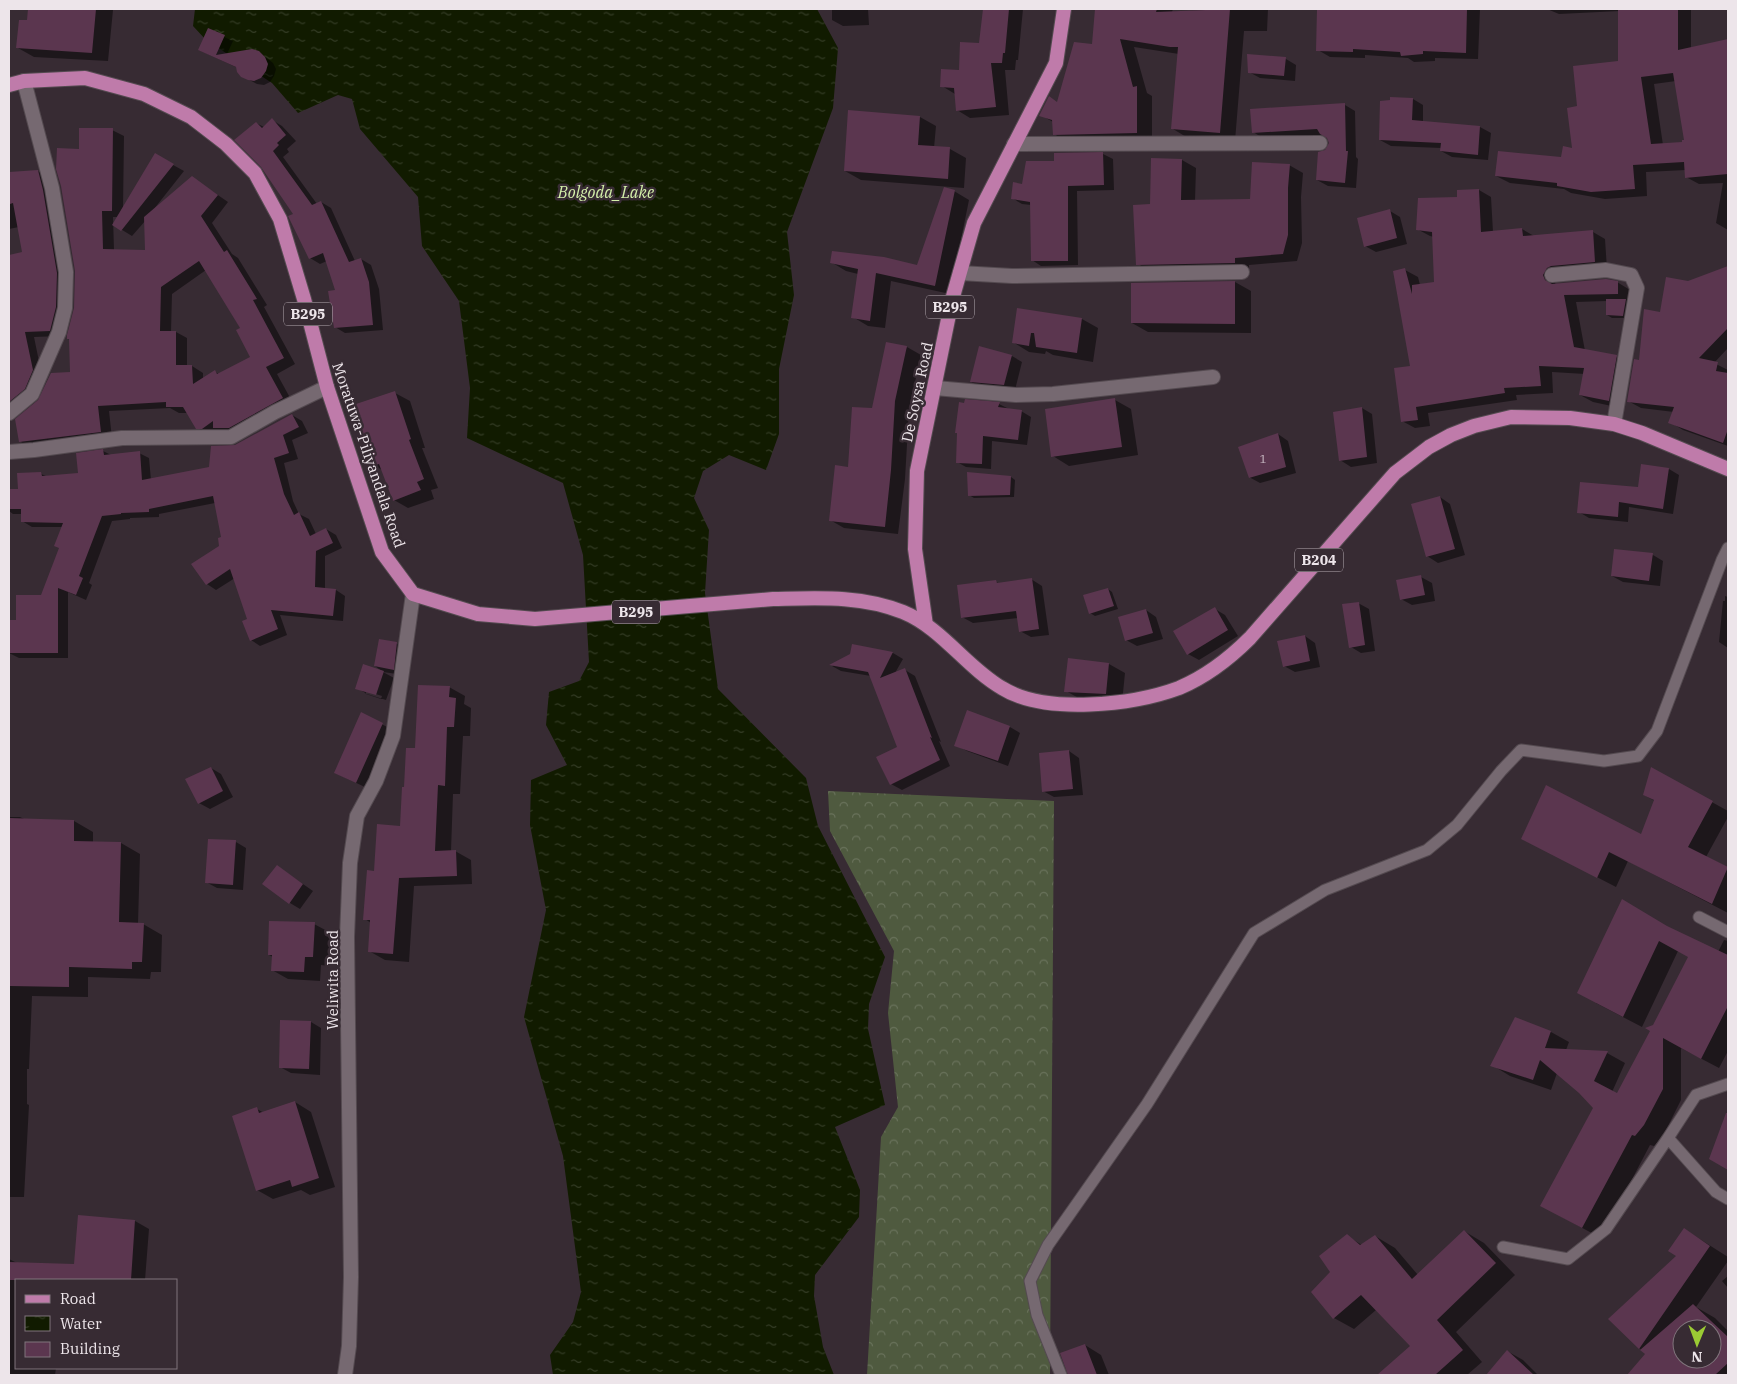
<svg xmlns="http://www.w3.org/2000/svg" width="1737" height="1384" viewBox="0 0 1737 1384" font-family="'IBM Plex Serif',serif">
<defs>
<pattern id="forest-crowns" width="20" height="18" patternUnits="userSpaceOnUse" patternTransform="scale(1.25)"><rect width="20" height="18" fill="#4f5a3f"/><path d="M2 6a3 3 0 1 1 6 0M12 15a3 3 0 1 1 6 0" fill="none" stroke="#69725b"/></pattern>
<pattern id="water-ripples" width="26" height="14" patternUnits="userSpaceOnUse" patternTransform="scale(1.25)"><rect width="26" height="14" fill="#111b00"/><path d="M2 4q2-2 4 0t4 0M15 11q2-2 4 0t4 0" fill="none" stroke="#343c25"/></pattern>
</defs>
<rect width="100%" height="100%" fill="#372b33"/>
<!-- forest -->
<path fill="url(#forest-crowns)" d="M828,791L1054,801L1050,1375H867L881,1137L898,1107L888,1013L894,951L830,831Z"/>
<!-- water -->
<path fill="url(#water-ripples)" d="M195,9H817L838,48L833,108L787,232L794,295L779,369V434L766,470L729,455L703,471L694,498L709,530L705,593L718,689L806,778L818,826L885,957L869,1004L868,1029L885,1105L835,1127L860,1190L859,1217L815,1275L814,1296L823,1347L834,1375H553L550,1355L573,1322L581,1292L563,1156L524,1017L546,910L530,825L531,780L567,765L546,725L549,692L579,681L589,662L583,555L563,483L467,438L470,388L459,301L422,246L418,197L360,129L352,99L338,95L298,113L272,83L206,40L193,26Z"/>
<!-- shadow -->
<path fill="#0007" fill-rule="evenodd" d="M30,9L113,10L108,61L34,57L18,48L29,21Z
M832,9H868L869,25L843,26L832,20Z
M984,9H1023L1018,60H1016L1015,70H1005L1009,115L970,118L957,110L955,94L942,86L960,71L980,45Z
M1096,9H1173L1172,12L1223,9H1268L1267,31H1244L1235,141L1188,138L1173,129L1179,54L1134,47L1147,93L1152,96V141L1069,143L1054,134L1053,122L1041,115L1058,103L1093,45Z
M1370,9H1480L1478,59L1435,58V61L1414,62L1408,58L1365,55V58L1330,57L1318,50Z
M1547,9H1691V49L1728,40V230L1716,223L1723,183L1699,184L1686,177V170L1646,172L1647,196L1605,199L1571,193L1564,189L1510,183L1496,176L1562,159L1574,149L1579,107L1619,62L1620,11L1559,14ZM1676,81L1686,141L1684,144L1663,145L1654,84Z
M224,37L233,41L227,54L259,52L273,63L276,69L274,76L270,82L264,85L257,84L242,76L238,68L199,50Z
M1286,59L1296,65L1295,81L1260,78L1249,72Z
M1413,99L1423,105V122L1480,127L1491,133L1488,160L1452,157L1441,151V148L1391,146L1380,140Z
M1345,105L1355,111L1356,157L1358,159L1356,188L1328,186L1317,180L1326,151L1330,144L1328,138L1323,135L1263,138L1253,132Z
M920,117L936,126L934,148L950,149L966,158L964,188L861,180L845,171Z
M272,120L282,126L296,141L287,149L289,152L283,157L317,204L321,202L331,208L355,261L361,259L371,265L379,289L383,330L345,333L335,327L337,291L327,261L320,264L310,258L295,214L256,123L264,127Z
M112,130L124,136L123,209L155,155L184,171L154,209L193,178L228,202L212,223L232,254L238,258L267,305L264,307L295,364L277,374L294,405L241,434H209L197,428L188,413H179L170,408L109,411L112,438L32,448L21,442L72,373L71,340L68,339L75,309L80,150ZM113,217H119L114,225L132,236L146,220V251L114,250ZM206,270L241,329L252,357L219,374L215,372L203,379V373L192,366H187V338L176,332H171L172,294Z
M1055,154H1103L1113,159L1114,190L1077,191L1078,265L1041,266L1032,260L1031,205L1022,204L1012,198L1023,185L1056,163Z
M1182,160L1196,168L1195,201L1251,200L1289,165L1303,173L1301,197L1302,243L1297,261L1249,265V271L1152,272L1138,264L1152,205Z
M38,171L48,177L67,279L60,336L34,337L42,376L9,415V256L24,253L19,227L9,229V173Z
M1479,190L1491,197L1493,232L1522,229L1534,236L1593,232L1605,239L1607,269L1560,274L1555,283L1556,285L1617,282L1630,290V301H1626L1631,303L1628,318H1612L1607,315V301L1576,302L1585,351L1616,357L1629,364L1621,408L1593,402L1580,395L1585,374L1552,372L1553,393L1516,395L1517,400L1428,413L1430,426L1415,428L1402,421L1411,367L1405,270L1418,277L1420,285L1436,284L1434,237L1430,236L1417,229L1459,198Z
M954,191L969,200L950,294L891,281L885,328L868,326L853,317L858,274L846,271L831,262L918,266Z
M1390,211L1400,217L1407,244L1376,252L1365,246Z
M1728,267V348L1714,363L1728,370V446L1683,430L1670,422L1674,412L1641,408L1628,401L1641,361L1661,313L1688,282Z
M1235,282L1251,291V333L1148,332L1132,323Z
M1018,309L1082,319L1098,328L1093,362L1053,355L1046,351L1045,354L1029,352L1013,342Z
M907,347L921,355L909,410L905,479L898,534L844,528L830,520L849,468L873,409Z
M1012,356L1022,362L1015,390L982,388L971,382Z
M395,393L410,401L425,448H422L438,488L431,490L434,499L408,508L394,500L382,470L374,465Z
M1115,400L1131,409L1138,455L1069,466L1053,456Z
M999,404L1009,409L1021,411L1031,417L1027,445L992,441L991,469L966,467L957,462Z
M1362,408L1372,414L1377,463L1351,467L1340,460Z
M292,415L302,421L308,433L292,440L298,459L284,463L293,501L299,514L309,519L316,534L326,529L336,535L342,548L325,556V589L336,590L345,596L343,621L280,615L287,635L260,646L251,640L249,619L235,578L216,590L207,584L223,538L215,503L159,514V517L130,518V519L112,521L89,583L92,585L86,600L68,592V658H19L9,653V631L42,596L60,549L62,527H32L22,521V514H13L9,511V491L19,490L41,474L46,476L79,474L103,451L111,455L139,453L149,458L151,480L211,469L236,446Z
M1278,434L1288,441L1296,473L1260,483L1249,477Z
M1669,469L1679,475L1673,514L1629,507L1628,522L1589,518L1579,512L1639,488Z
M1011,477L1015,480L1014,497L974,498L969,495Z
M1440,497L1450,504L1465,555L1438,563L1427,556Z
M1653,555L1663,561L1660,586L1623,582L1612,576Z
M1421,577L1432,583L1435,601L1412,605L1401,599Z
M1031,579L1042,586L1049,635L1031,637L1020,631L1018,618L973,623L962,617L996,582L1000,584Z
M1108,589L1112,592L1118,609L1095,616L1090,613Z
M1725,596L1728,597V648L1719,642L1723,601H1725Z
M1358,603L1369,609L1375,651L1361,653L1351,647Z
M1215,609L1225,615L1238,636L1199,660L1188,654Z
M1146,610L1156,617L1163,639L1137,646L1126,640Z
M1305,636L1315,643L1320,667L1295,672L1284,666Z
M380,641L397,644L408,650L404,675L383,672L394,678L386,700L367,694L357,688L383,672L375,666ZM366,691L382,696L381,699L366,694Z
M853,646L893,653L903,659L895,673L905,670L915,676L941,742L939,741L950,766L902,790L891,784L899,748L871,676L841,671L832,666L852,655Z
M1109,664L1125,673L1122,703L1082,700L1066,691Z
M449,687L465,696L464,704L471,708L470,736H463L460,794H453L451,851H455L471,860L472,884L414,886L409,962L385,960L369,951L371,923L365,919L375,872L401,827L406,788L417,749Z
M362,714L393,730L367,788L335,773Z
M1010,727L1020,733L1008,766L967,751L956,745Z
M1069,751L1079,758L1083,795L1054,797L1043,791Z
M211,768L221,774L233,797L210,809L199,803Z
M1652,769L1728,811V817L1706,857L1728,868V913L1628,861L1616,887L1523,839L1641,836L1655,801L1644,795Z
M9,817H20L24,819L74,821L93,832V843H121L140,854L138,924H143L162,935L161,972H151L150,979L88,977V997L32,996L29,1069H27V1104L29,1105L24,1197H9Z
M236,842L246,848L243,890L217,888L206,882Z
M277,866L313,891L300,909L290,903Z
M314,924L331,933L329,966L321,965L320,981L288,979L272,970L273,957L269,955Z
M1670,929L1718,952L1724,940L1728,941V1051L1719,1068L1681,1048V1100L1663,1136L1654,1146L1650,1145L1601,1238L1560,1216L1594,1108L1580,1092L1557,1073L1551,1090L1510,1076L1492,1065L1516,1019L1551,1032L1569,1042L1566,1050L1607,1053L1625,1063L1612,1092L1618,1094L1690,957L1678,951L1642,1027L1596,1003Z
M311,1022L321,1028L320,1075L291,1073L280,1067Z
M295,1102L311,1112L335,1187L310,1195L301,1190L273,1199L257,1190V1109L264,1113Z
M79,1216L135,1221L149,1229L145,1280H16V1368H56L55,1375H9V1259L19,1264L75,1265Z
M1684,1229L1728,1257V1261L1696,1307L1715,1318L1728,1331V1375H1629L1646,1354L1639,1348L1678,1256ZM1682,1329H1712V1359H1682Z
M1464,1231L1484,1243L1515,1275L1456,1332L1482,1362L1467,1375H1379L1412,1346L1376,1310L1354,1329L1334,1318L1332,1272L1347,1236L1362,1245L1375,1236L1395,1248L1418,1275Z
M1728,1276V1288L1722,1281Z
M1085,1345L1101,1355L1109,1375H1069Z
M1507,1351L1523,1360L1538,1375H1487Z"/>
<!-- building -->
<path fill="#5b364f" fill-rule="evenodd" d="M28,9H96L92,53L16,48L19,20H27Z
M983,9H1009L1005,53H1003L1002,63H991L996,107L956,111L954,88L940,87L941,69L959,70L960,42L979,43Z
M1095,9H1157L1156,12L1230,9L1220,133L1171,129L1178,47H1170L1120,39L1133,87L1137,86V133L1053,135L1052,120L1039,116L1049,96L1057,102L1074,42L1092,44Z
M1317,9H1467L1466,53L1423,51V54L1401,56L1400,52L1353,49V52L1316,51Z
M1618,9H1678V50L1728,39V174L1685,178L1684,162L1633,165L1635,189L1591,192L1557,186V183L1495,176L1498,151L1561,157L1563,146L1572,148L1567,108L1577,106L1573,66L1618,61ZM1673,73L1684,140H1682V142L1651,144L1641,77Z
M208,28L225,35L216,55L252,49L259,51L265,57L268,64L266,71L261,78L254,81L248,80L241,77L237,72L236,67L198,50Z
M1247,54L1286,57L1284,76L1248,73Z
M1390,97L1413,98L1412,120L1480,126L1478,155L1440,151L1441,143L1379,140L1380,101L1390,100Z
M1345,103L1346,151H1348L1345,183L1316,180L1318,152L1325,150L1329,143L1327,138L1320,134L1317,129L1252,133L1250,109Z
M848,110L920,116L918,145L950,147L948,179L844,171Z
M272,118L286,135L277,143L279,145L273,151L312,205L321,201L349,262L361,258L369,282L373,325L334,328L328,291L335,290L323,253L309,259L288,216L293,214L261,167L234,140L256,122L262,128Z
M79,128H113L112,211H102L103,249L145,250L144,217L192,176L218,195L201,216L224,252L227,250L257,299L253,300L284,358L266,367L283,398L229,428H213V421L202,429H196L183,407H166V402L98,406L101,432L19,442L15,419L38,400L51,373L70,372L69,339H67V335L74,308L75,271L61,186L56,169L57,148L79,149ZM199,261L240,328L236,330L250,357L217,374L215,370L193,384L192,365H176V331H160L161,287Z
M1103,152L1104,185L1068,186V261H1031L1030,202L1011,199L1013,182L1022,184L1026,161H1054V153Z
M155,153L174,164L121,231L112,225Z
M1151,158L1182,159L1181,200L1250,199L1252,162L1290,164L1288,188V235L1283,254L1235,258V263L1136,265L1133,205L1150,204Z
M38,170L43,190L57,273L56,307L50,331L25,332L33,370L25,389L9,402V255L22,252L13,203L10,204L9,172Z
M944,187L955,190L935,286L876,273L870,321L851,318L858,269L830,263L832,251L884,257L917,265Z
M1479,189L1481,232L1522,228L1523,236L1593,230L1595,262L1551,266L1547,268L1543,275L1545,280L1552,284L1606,279L1618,281V294L1564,295L1574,347L1617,355L1609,401L1579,395L1584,368L1539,366L1541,386L1504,388L1505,393L1416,407L1418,420L1401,422L1394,368L1410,366L1393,271L1405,268L1412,294V285L1434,282L1432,232L1416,230L1418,198L1457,197V190Z
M1390,209L1397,238L1364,247L1357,218Z
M1728,266V328L1699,358L1718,362L1716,371L1728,373V429L1723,443L1668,423L1674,407L1627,402L1634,359L1639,360L1644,309L1660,312L1666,277L1688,281Z
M1235,281V324L1131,323V283Z
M1606,299H1626L1623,316L1606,315Z
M1017,308L1082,318L1077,353L1036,347L1034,333H1031L1029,346L1012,343Z
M886,342L907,346L895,401L891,470L885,527L829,521L835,465L848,467L852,407L872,408Z
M979,346L1012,355L1004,385L970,382Z
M395,391L411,439L409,440L424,479L417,482L421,490L393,501L379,464L373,466L353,405Z
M1115,398L1122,447L1051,457L1045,409Z
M965,399L1000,402L998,407L1022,410L1018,440L983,436L982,464L956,463L957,433H955L959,402L964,403Z
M1362,407L1367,457L1339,461L1333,412Z
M292,414L299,427L283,435L289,453L274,458L284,494L294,515L299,512L310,536L326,528L333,543L316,551L315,587L336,589L333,616L271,610L278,629L250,641L242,621L247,619L230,569L206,585L191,564L219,546L218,538L221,537L213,496L149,509V512L121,513V514L102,516L79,576L83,578L76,595L58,588V653H9V620H16V595H41L59,548L54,546L63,523L21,522V509H9V489H18L17,473L41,472L42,476L78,473L76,453L103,449L104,455L140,451L142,480L209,467L211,446L235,445Z
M1278,433L1286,467L1249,478L1238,447Z
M1641,464L1669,468L1663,509L1619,502L1618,517L1577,513L1580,482L1638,487Z
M967,472L1011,476L1010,495L968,496Z
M1440,496L1455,549L1426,557L1411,504Z
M1614,549L1653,553L1649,581L1611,576Z
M1421,575L1425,595L1400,600L1396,580Z
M1032,578L1039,629L1019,632L1016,611L961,618L957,585L996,580L997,583Z
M1108,588L1114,606L1089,614L1083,595Z
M1359,602L1365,645L1349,648L1342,604Z
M1215,607L1228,630L1187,655L1173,631Z
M1146,609L1153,633L1125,641L1118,617Z
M1305,635L1310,661L1283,667L1277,641Z
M379,639L397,642L394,670L374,666Z
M852,644L893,652L880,678L905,668L932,738L930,737L940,760L890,785L876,757L897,747L868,672L829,665L850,654Z
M1068,658L1109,663L1106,694L1064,692Z
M363,664L384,671L376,695L355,689Z
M418,685L450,686L449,697L456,698L454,727H447L445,786L438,785L435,851L456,850L457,876L399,878L393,954L368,952L370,920H363L367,870L374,871L377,824L400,826L402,787H404L406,748H415Z
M967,710L1010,726L998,761L954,746Z
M361,712L383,723L356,783L334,773Z
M1069,750L1073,789L1042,792L1039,753Z
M211,767L223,791L198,804L185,779Z
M1651,767L1713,801L1688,847L1728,867L1712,904L1609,852L1597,878L1521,839L1546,785L1641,834L1654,800L1643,795Z
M9,818L74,820V841L121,842L119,922L144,923L142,962H132V969L69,967V987L9,986Z
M208,839L236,840L233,885L205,883Z
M277,865L303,884L289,904L262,884Z
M1622,899L1667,926L1728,955V1006L1701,1059L1663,1038V1089L1644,1125L1635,1136L1632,1135L1582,1228L1540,1206L1593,1108L1579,1093L1540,1060L1533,1080L1490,1066L1515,1017L1551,1031L1545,1048L1608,1051L1594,1081L1617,1093L1650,1031L1645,1028L1653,1025L1688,957L1659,941L1623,1017L1577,993Z
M269,921L315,922L313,957H305L304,972L271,971L272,955H268Z
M280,1020L311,1021L309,1069L279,1068Z
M295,1101L319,1178L292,1187L290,1180L256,1191L232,1116L257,1107L259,1113Z
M1726,1113H1728V1170L1709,1159Z
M78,1215L135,1220L131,1280H9V1262L74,1264Z
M1684,1228L1710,1246L1639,1349L1608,1319L1676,1256L1668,1251Z
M1464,1230L1496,1263L1437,1320L1463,1350L1435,1375H1377L1410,1346L1361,1295L1333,1319L1311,1292L1330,1272L1319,1256L1347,1234L1360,1245L1375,1235L1412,1279Z
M1693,1304L1728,1337V1363L1715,1375H1627L1645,1354L1640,1350ZM1682,1329H1712V1359H1682Z
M1085,1344L1097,1375H1068L1060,1353Z
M1507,1350L1534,1375H1486Z"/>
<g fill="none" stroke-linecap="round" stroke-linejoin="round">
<defs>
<path id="service" d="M1699,917L1728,932
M1728,1084L1696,1095L1668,1138L1716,1192L1728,1199
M1503,1247L1568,1259L1606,1229L1668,1138
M1061,1375L1037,1315L1030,1281L1048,1245L1147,1104L1254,933L1325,890L1427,850L1457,825L1501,771L1521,750L1604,761L1638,756L1657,731L1722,560L1728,548"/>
<path id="minor" d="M1014,144L1320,143
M960,273L1012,276L1242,272
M1552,275L1606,270L1631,275L1637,288L1614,424
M935,388L1016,395L1053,394L1213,377
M9,413L32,394L59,332L65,308L66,272L52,188L24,81
M9,452L34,450L122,438L231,437L275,412L327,387
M345,1375L349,1346L351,1277L347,937L350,863L357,816L376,781L393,736L413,594"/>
<path id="primary" d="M9,85L24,81L85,78L144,94L191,117L226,144L255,173L280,219L304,299L327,387L382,552L413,594L478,614L535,619L773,599C817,598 861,595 903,612C942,628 966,667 1002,688C1045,715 1133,705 1179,688C1205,677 1230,658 1250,638L1395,473L1429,447L1451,435L1474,426L1511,417L1570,418L1614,424L1642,433L1728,469
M926,625L915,549L917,471L952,300L974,223L1056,63L1064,9"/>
</defs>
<!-- service casing -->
<use href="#service" stroke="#544a50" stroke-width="13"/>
<!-- minor casing -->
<use href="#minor" stroke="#544a50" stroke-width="16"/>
<!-- primary casing -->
<use href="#primary" stroke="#544a50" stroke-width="16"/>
<!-- service -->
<use href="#service" stroke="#766971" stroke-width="11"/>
<!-- minor -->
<use href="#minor" stroke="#766971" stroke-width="14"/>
<!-- primary -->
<use href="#primary" stroke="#bf7baa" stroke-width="14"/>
</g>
<g text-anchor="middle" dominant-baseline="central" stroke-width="5" stroke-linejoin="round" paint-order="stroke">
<!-- number labels -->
<g font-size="12" fill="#c8b9c3">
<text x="1263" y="458">1</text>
</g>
<!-- shield labels -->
<g fill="#372b33" stroke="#b6adb3" stroke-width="1">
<rect x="926" y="295.5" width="48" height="23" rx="4"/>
<rect x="284" y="302.5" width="48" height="23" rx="4"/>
<rect x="1295" y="548.5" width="48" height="23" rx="4"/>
<rect x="612" y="600.5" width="48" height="23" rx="4"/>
</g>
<g font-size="14" font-weight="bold" fill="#ede5ea">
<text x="950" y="307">B295</text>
<text x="308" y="314">B295</text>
<text x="1319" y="560">B204</text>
<text x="636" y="612">B295</text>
</g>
<!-- street labels -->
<g font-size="15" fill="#ede5ea" stroke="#372b33">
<text transform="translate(917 392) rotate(-78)">De Soysa Road</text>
<text transform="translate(369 455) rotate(71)">Moratuwa-Piliyandala Road</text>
<text transform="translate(332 980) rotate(-90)">Weliwita Road</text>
</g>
<!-- water labels -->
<g font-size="16" font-style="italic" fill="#d4f0aa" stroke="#372b33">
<text x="606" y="192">Bolgoda_Lake</text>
</g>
</g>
<!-- border -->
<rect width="1737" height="1384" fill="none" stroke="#ede5ea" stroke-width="20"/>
<!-- legend -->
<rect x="15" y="1279" width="162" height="90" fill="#372b33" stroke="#80757c"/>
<rect x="25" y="1295" width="25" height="8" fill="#bf7baa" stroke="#80757c"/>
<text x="60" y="1304" font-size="15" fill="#ede5ea">Road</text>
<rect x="25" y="1316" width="25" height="15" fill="url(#water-ripples)" stroke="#80757c"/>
<text x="60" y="1329" font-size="15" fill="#ede5ea">Water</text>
<rect x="25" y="1342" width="25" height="15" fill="#5b364f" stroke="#80757c"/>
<text x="60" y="1354" font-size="15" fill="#ede5ea">Building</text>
<!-- north arrow -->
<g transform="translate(1697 1344) rotate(181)"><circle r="24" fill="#372b33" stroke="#80757c"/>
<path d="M0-4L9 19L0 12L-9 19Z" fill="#9bcb34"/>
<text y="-8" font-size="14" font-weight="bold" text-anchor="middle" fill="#ede5ea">N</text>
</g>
</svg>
